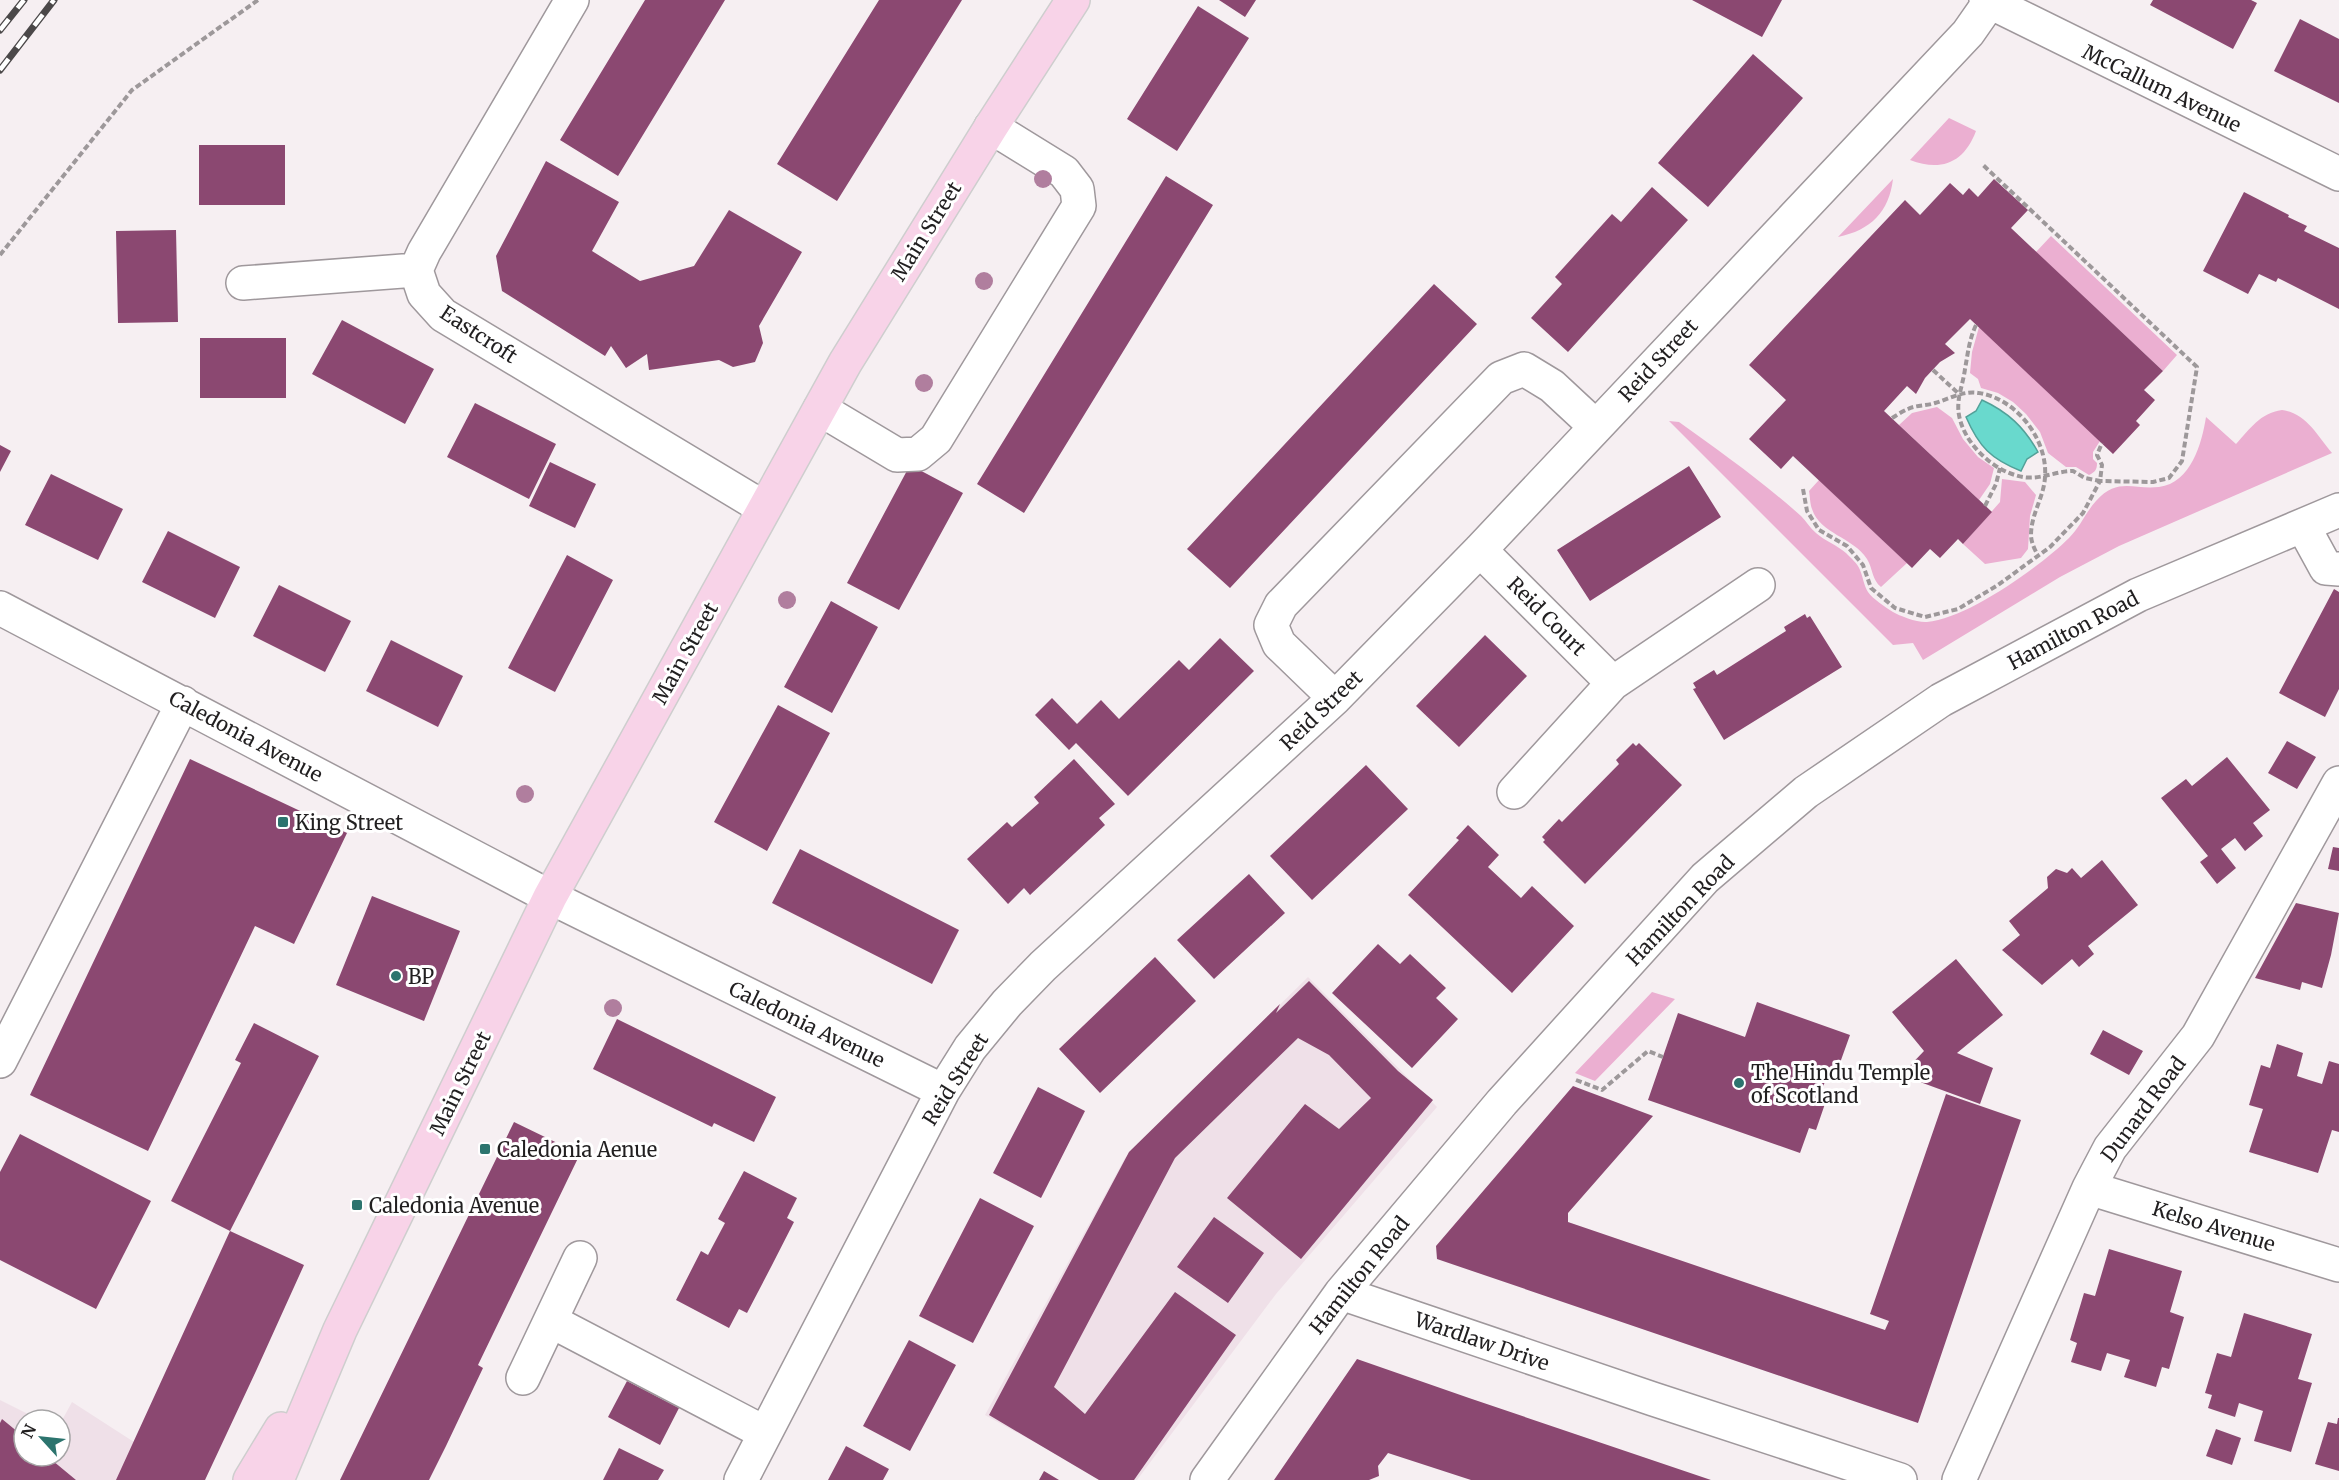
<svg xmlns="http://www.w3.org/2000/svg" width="2339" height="1480" viewBox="0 0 2339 1480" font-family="Merriweather,serif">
<rect width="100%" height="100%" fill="#f6eff2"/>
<!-- built -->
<path fill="#efe0e8" d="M1308,977L1437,1107L1276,1294L1137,1480H1103L985,1415L1125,1158Z
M0,1400L40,1420H24V1456H60V1424L72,1402L134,1442L207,1476L205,1480H0Z"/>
<!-- green -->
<path fill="#ebafd1" d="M1949,118L1976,131C1964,163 1941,172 1910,160Z
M1893,179C1889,212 1871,230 1838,237Z
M2051,236L2177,355L2163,371L2036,252Z
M1979,327L2100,441L2093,452V459L2097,463C2097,470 2095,472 2089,475L2076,467H2066L2048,453L2040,432L2026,414L2013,402L1998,393L1981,388L1978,379L1970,373L1972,352Z
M1937,407L1952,418L1963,439L1978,457L1994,468L1990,484L1979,500L1899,425L1912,413Z
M2282,410C2306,413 2317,435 2332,453L2119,546L2060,577L1923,660L1913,643L1893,645L1669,421L1679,422C1721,452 1763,482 1801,516C1806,521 1810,528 1816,533C1825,541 1837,545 1846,553C1851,558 1858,564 1860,570C1863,577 1864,586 1868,592C1873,599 1885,607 1893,612C1900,616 1918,623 1927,622C1967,619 2041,566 2069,538C2080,527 2086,512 2096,501C2118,477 2133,490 2159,487C2191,483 2202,443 2206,417L2236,444C2250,429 2260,413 2282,410Z
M2002,479L2025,482L2036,495L2030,516L2028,549L2021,558L1985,564L1963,544L2000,502Z
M1819,480L1907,563L1881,587C1872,580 1873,569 1867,559C1853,537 1820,534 1812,509C1810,504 1810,496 1809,491Z
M1652,992L1675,999L1595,1081L1575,1073Z"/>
<!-- water -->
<path fill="#69d9cd" stroke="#53a199" stroke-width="1.5" d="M1982,400C2008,412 2024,427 2038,452L2027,459L2021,471C1991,459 1979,447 1966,417L1976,411Z"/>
<!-- building -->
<path fill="#8b4871" d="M645,0H725L618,176L560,140Z
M879,0H962L837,201L777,164Z
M1219,0H1256L1245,17Z
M1692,0H1782L1762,37Z
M2153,0H2251L2257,3L2233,49L2150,5Z
M1198,6L1249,38L1177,151L1127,119Z
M2300,19L2339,39V103L2274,71Z
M1753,54L1803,98L1708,207L1658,163Z
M199,145H285V205H199Z
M546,161L619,202L592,251L640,281L694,266L729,210L802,252L759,326L763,343L755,362L733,367L719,360L649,370L647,354L626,368L611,346L605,356L502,291L496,256Z
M1166,176L1213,205L1024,513L977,484Z
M1994,179L2028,210L2011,228L2163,371L2144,390L2155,400L2136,421L2140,425L2113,454L1970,319L1945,344L1955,353L1940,362L1925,378L1916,394L1907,386L1884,411L1992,512L1963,544L1958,539L1940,558L1930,549L1912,568L1793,456L1781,469L1749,439L1786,400L1749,365L1905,200L1920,215L1950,183L1963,195L1969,188L1978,197Z
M1652,187L1688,220L1568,352L1531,318L1562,284L1555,277L1612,214L1621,222Z
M2244,192L2289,215L2288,217L2307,226L2304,231L2339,248V309L2278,278L2276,282L2259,274L2248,294L2203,271Z
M176,230L178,322L118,323L116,231Z
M1434,284L1477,324L1230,588L1187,549Z
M342,320L434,369L405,424L312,374Z
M200,338H286V398H200Z
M475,403L556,444L529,499L447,457Z
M0,445L11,451L0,472Z
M550,462L596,484L575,528L529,506Z
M910,465L963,493L899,610L847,583Z
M1689,466L1721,517L1590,601L1557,550Z
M51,474L123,509L98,560L25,525Z
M168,531L240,567L215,618L142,582Z
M567,555L613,580L555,692L508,668Z
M279,585L351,621L325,672L253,636Z
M2334,589L2339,592V689L2325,717L2279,693Z
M831,601L878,627L832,713L784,687Z
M1805,614L1807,618L1810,616L1842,667L1724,740L1693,689L1696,688L1693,683L1714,670L1717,675L1786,631L1784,627Z
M1485,635L1527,676L1459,747L1416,706Z
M1220,638L1254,671L1128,796L1076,743L1069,750L1035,715L1052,698L1077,724L1101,700L1119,719L1179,660L1189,670Z
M391,640L463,676L438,727L366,691Z
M778,705L830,733L767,851L714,822Z
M2287,741L2316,757L2297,789L2268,773Z
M1633,743L1636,746L1639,743L1682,785L1585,884L1543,842L1545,840L1542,837L1559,819L1562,822L1619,764L1616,760Z
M2227,757L2270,810L2253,823L2263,836L2245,851L2235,838L2221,849L2236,868L2217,884L2200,862L2208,856L2161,798L2186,779L2192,786Z
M190,759L347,833L294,944L255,926L148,1151L30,1095Z
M1074,759L1115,804L1099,818L1105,825L1030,895L1024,888L1008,904L967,859L1007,822L1012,827L1039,803L1034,797Z
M1366,765L1408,809L1312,900L1270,856Z
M1468,825L1499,855L1488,867L1521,898L1532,886L1574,926L1512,993L1408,895L1459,840L1456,838Z
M2333,847L2339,848V871L2328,869Z
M800,849L959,930L932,984L772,903Z
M2102,860L2138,905L2088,946L2094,954L2079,967L2072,959L2042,985L2002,950L2020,935L2009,921L2048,888L2047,877L2056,869L2067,873L2072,868L2081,878Z
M1249,874L1285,913L1214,979L1177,940Z
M372,896L460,931L424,1021L336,985Z
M2296,903L2339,913L2331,955L2322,988L2302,982L2300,990L2255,978Z
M1378,944L1400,964L1410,954L1446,988L1436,998L1458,1019L1412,1068L1332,993Z
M1155,957L1196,1001L1100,1093L1059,1049Z
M1956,959L2003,1015L1957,1053L1993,1068L1980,1104L1901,1075L1924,1051L1892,1012Z
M1309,981L1398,1071L1433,1100L1301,1259L1227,1198L1305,1104L1339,1129L1371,1098L1329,1055L1298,1038L1175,1158L1054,1387L1085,1414L1175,1292L1236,1335L1134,1480H1099L989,1415L1129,1152L1280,1004L1276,1013Z
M1757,1002L1850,1035L1836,1074L1829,1071L1821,1092L1828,1095L1816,1130L1809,1128L1800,1153L1648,1100L1678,1013L1745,1037Z
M617,1019L776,1097L754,1142L714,1123L712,1127L593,1069Z
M254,1023L319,1056L230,1231L171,1201L241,1063L235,1060Z
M2103,1030L2143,1051L2129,1075L2090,1054Z
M2277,1044L2303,1053L2297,1076L2309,1080L2322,1084L2329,1061L2339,1064V1132L2332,1130L2318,1173L2249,1152L2263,1109L2249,1105L2261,1065L2270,1068Z
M1573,1086L1653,1116L1568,1213V1222L1885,1330L1889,1321L1870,1314L1946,1094L2021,1120L1918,1423L1437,1259L1436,1246Z
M1038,1087L1085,1111L1041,1198L993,1173Z
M514,1122L580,1154L478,1365L483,1368L446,1446L429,1480H340Z
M20,1134L151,1201L96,1309L0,1260V1172Z
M744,1171L797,1198L787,1218L794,1222L771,1267L747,1313L739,1309L729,1328L676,1300L701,1251L708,1255L725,1223L718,1219Z
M980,1198L1034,1226L973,1343L919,1316Z
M1214,1217L1264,1253L1228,1303L1177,1267Z
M230,1231L304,1265L256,1371L205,1480H116Z
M2109,1249L2182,1271L2170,1312L2184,1317L2169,1369L2162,1367L2156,1387L2124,1377L2130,1360L2107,1353L2101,1371L2071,1362L2077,1343L2070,1340L2084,1293L2095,1296Z
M2244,1313L2312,1334L2298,1379L2312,1383L2291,1452L2254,1441L2263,1411L2239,1403L2235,1417L2208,1408L2212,1395L2205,1393L2217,1353L2231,1357Z
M909,1340L956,1365L910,1451L863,1426Z
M1357,1359L1469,1398L1711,1480H1471L1388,1453L1378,1466L1379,1476L1369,1480H1274Z
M627,1381L679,1408L660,1445L608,1417Z
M2338,1418H2339V1471L2315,1464L2328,1422L2337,1424Z
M2,1419L24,1437V1456H47L76,1480H0V1423Z
M2216,1429L2241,1438L2232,1465L2206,1456Z
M846,1446L889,1469L883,1480H828Z
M619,1448L664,1470L658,1480H603Z
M1044,1471L1059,1480H1039Z"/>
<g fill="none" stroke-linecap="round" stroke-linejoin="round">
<defs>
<path id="minor" d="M572,0L424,252L416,270L424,294L443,315L764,508
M1986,0L2339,174
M243,283L416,270
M820,409L897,455L918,454L936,439L1079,206L1077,189L1064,172L991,127
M2303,526L2326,568L2339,569
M1480,550L1613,683
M0,608L550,897L943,1091
M1335,698L1279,644L1271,625L1281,605L1501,378L1524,369L1552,386L1595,426
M1514,792L1613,683L1758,585
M0,1061L183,703
M2089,1188L2339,1265
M1341,1293L1653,1399L1900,1480
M551,1321L765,1433
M523,1378L580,1258
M741,1480L943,1091L970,1048L1007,1003L1043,966L1335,698L1480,550L1968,33L1991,0
M1207,1480L1341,1293L1502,1102L1705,878L1806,792L1941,700L2138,595L2339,510
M1959,1480L2089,1188L2110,1148L2198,1036L2339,783"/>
<path id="major" d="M250,1480L281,1429
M277,1480L340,1330L550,897L845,363L991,127L1073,0"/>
</defs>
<!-- minor casing -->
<use href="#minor" stroke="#9f989c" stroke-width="36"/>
<!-- major casing -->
<use href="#major" stroke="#cecece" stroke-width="36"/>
<!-- path -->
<path stroke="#9d989a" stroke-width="4" stroke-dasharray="6 3" stroke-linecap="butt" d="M0,255L132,90L258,0
M1976,325C1969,340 1968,353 1965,369C1963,385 1956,399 1959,415C1964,444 1994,472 2023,477C2040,480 2056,471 2073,471L2085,478L2100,481L2102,465L2097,455L2102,443
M1933,370L1959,394
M1892,418C1897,415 1903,411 1908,409C1916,405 1926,406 1935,403C1949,399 1964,390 1979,393C2017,399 2048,440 2045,477C2044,497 2031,514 2031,535C2031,542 2035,550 2038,556
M1803,489L1807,511L1819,530L1847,546L1863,565L1871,588L1895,608L1925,617L1958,609L1998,585L2050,547L2083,513L2100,481L2153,482L2169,478L2182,461L2197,367L1983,165
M1985,506L1996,484L2000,468
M1576,1080L1602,1090L1648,1051L1663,1057"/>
<!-- minor -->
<use href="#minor" stroke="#fff" stroke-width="33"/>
<!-- major -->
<use href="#major" stroke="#f8d3e8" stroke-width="33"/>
<defs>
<path id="rail" d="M0,30L24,0
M0,70L54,0"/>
</defs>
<!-- rail casing -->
<use href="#rail" stroke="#4b4849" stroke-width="7"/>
<!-- rail -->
<use href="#rail" stroke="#fff" stroke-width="4.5" stroke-dasharray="14" stroke-linecap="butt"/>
</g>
<!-- trees -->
<g fill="#b07e9e">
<circle cx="1043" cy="179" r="9"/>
<circle cx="984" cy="281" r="9"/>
<circle cx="924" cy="383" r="9"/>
<circle cx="787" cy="600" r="9"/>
<circle cx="525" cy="794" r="9"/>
<circle cx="613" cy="1008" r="9"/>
</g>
<!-- markers -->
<g fill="#2c746e" stroke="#fff" stroke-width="2">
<rect x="277" y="816" width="12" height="12" rx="3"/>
<circle cx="396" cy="976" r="6"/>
<circle cx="1739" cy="1083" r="6"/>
<rect x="479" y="1143" width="12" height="12" rx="3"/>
<rect x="351" y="1199" width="12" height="12" rx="3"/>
</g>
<g text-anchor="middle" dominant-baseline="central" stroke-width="6" stroke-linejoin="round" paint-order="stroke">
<!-- street labels -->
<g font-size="20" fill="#211f20" stroke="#fff">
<text transform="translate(2162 88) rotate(26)">McCallum Avenue</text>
<text transform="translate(926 231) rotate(-58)">Main Street</text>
<text transform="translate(479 334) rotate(33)">Eastcroft</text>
<text transform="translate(1658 360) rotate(-47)">Reid Street</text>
<text transform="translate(1547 616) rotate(45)">Reid Court</text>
<text transform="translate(2073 630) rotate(-28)">Hamilton Road</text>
<text transform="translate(685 653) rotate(-61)">Main Street</text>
<text transform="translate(1321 710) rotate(-44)">Reid Street</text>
<text transform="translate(246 736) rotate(28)">Caledonia Avenue</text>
<text transform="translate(1680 910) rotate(-46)">Hamilton Road</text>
<text transform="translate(807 1024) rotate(26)">Caledonia Avenue</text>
<text transform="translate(955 1079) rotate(-58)">Reid Street</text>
<text transform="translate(460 1083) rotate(-64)">Main Street</text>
<text transform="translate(2143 1109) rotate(-53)">Dunard Road</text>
<text transform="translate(2214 1226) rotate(17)">Kelso Avenue</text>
<text transform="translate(1359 1275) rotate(-51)">Hamilton Road</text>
<text transform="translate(1482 1341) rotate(19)">Wardlaw Drive</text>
</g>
<!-- poi labels -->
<g font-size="20" fill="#211f20" stroke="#fff" text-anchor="start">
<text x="295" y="822">King Street</text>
<text x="408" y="976">BP</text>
<text x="1751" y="1072">The Hindu Temple<tspan x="1751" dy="23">of Scotland</tspan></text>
<text x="497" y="1149">Caledonia Aenue</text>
<text x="369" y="1205">Caledonia Avenue</text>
</g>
</g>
<!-- north arrow -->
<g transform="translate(42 1438) rotate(297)"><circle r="28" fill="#ffffff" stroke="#a6a5a6" stroke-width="1.5"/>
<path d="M0-4.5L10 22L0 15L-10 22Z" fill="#2c746e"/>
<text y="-9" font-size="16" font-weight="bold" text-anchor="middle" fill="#211f20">N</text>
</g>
</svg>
